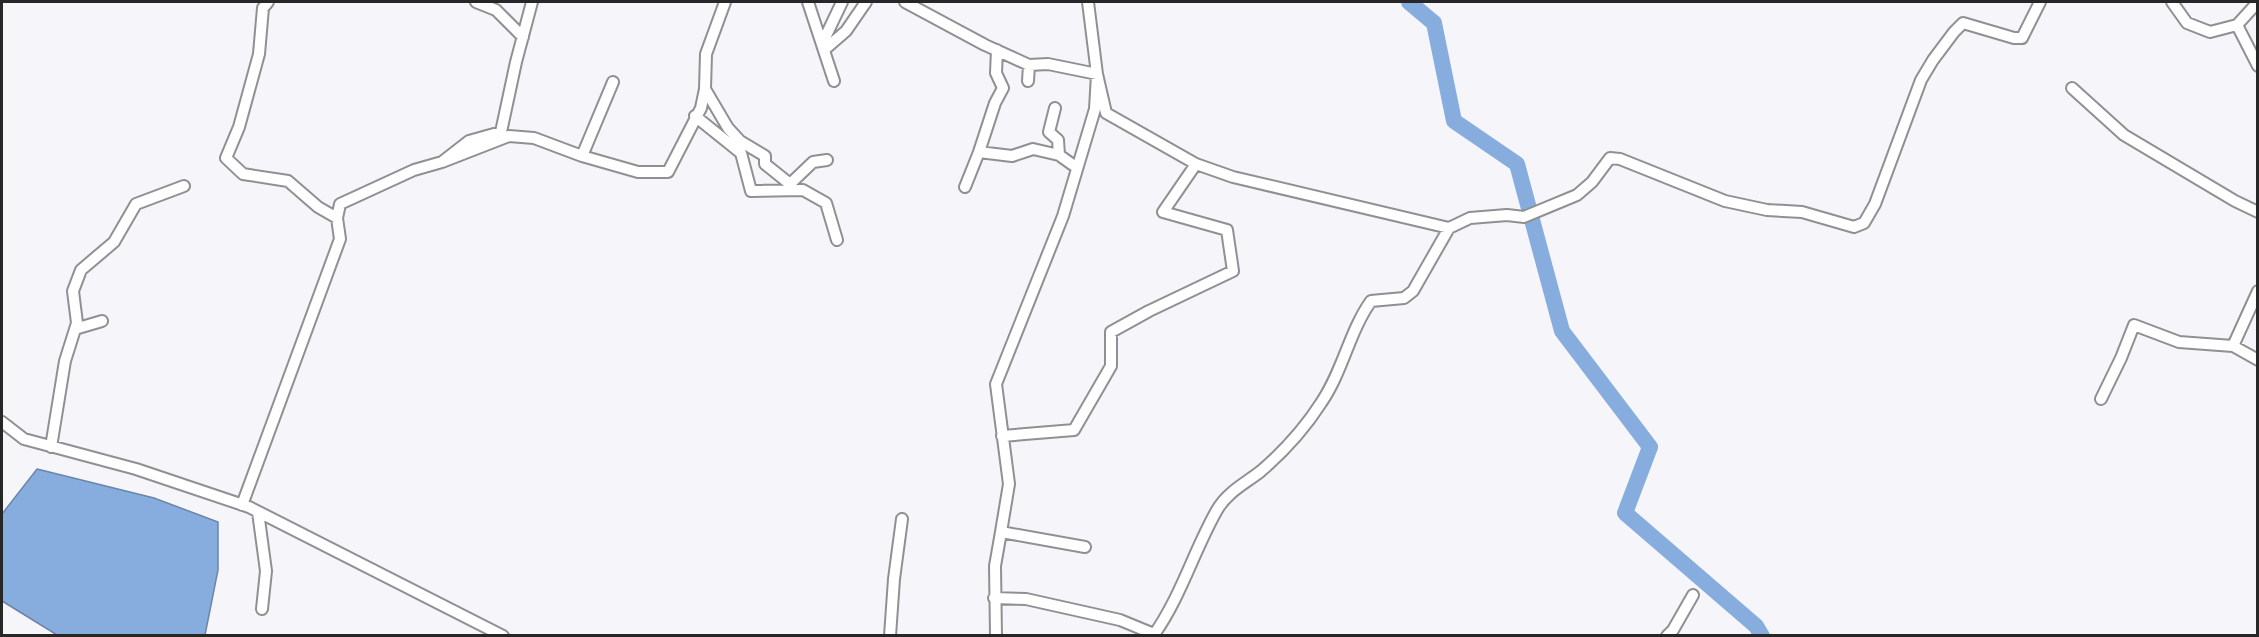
<svg xmlns="http://www.w3.org/2000/svg" width="2259" height="637" viewBox="0 0 2259 637" font-family="'Roboto Condensed',sans-serif">
<rect width="100%" height="100%" fill="#f6f6fa"/>
<!-- water -->
<path fill="#87addf" stroke="#6a85a8" stroke-width="1.5" d="M37,469L154,498L218,522V570L205,635H57L2,601V514Z"/>
<g fill="none" stroke-linecap="round" stroke-linejoin="round">
<!-- river -->
<path stroke="#87addf" stroke-width="16" d="M1409,2L1434,23L1454,121L1517,164L1562,331L1650,447L1625,513L1756,626L1762,636"/>
<defs>
<path id="minor" d="M476,2L496,10L523,37
M808,2L834,81
M905,2L985,45L1029,65L1048,64L1097,74L1106,113L1196,164L1233,177L1449,228
M2172,2L2187,23L2210,32L2237,25L2258,2
M2237,25L2258,66
M822,44L842,2
M824,50L846,31L866,2
M1028,81L1029,65
M2072,88L2124,135L2235,201L2258,212
M705,89L728,128L740,141L765,156V164L790,184L813,162L827,160
M1055,108L1049,132L1058,140L1059,155L1073,165H1077
M695,116L741,153L751,191L803,190L826,203L837,240
M979,152L995,103L1003,88L996,73L997,50
M582,156L613,82
M442,162L509,136L534,138L582,156L638,172H668L701,108L705,89L706,54L725,2
M965,187L979,152L1012,156L1033,149L1059,155
M337,218L340,204L414,170L442,162L469,141L501,132L516,62L532,2
M2258,291L2233,346L2258,360
M75,329L102,321
M2101,399L2121,358L2134,325L2179,342L2233,346
M2,422L24,439L136,469L249,507L503,636
M1002,436L1074,430L1111,366V332L1149,311L1233,271L1227,230L1163,212L1196,164
M51,447L65,361L77,323L73,291L81,270L114,242L136,204L184,186
M242,505L340,239L337,218L318,207L288,181L243,174L226,158L239,127L259,54L263,8L268,2
M258,512L266,571L262,609
M1001,532L1009,484L996,384L1063,216L1095,109L1097,74L1088,2
M994,598L1026,599L1120,620L1154,634
M890,636L894,579L902,519
M996,636L995,566L1001,532L1085,547
M1153,636C1181,597 1194,550 1217,510C1227,492 1246,483 1261,471C1283,452 1305,428 1321,403C1343,371 1349,332 1371,301L1404,298L1413,291L1449,228L1470,218L1507,215L1524,217L1577,195L1592,182L1610,158L1620,159L1725,201L1767,210L1802,212L1854,227L1864,223L1875,204L1921,80L1933,60L1954,32L1963,23L2014,38H2022L2040,2
M1667,636L1673,630L1693,595"/>
</defs>
<!-- minor casing -->
<use href="#minor" stroke="#909094" stroke-width="14"/>
<!-- minor -->
<use href="#minor" stroke="#fff" stroke-width="10"/>
</g>
<!-- border -->
<rect width="2259" height="637" fill="none" stroke="#272728" stroke-width="6"/>
</svg>
